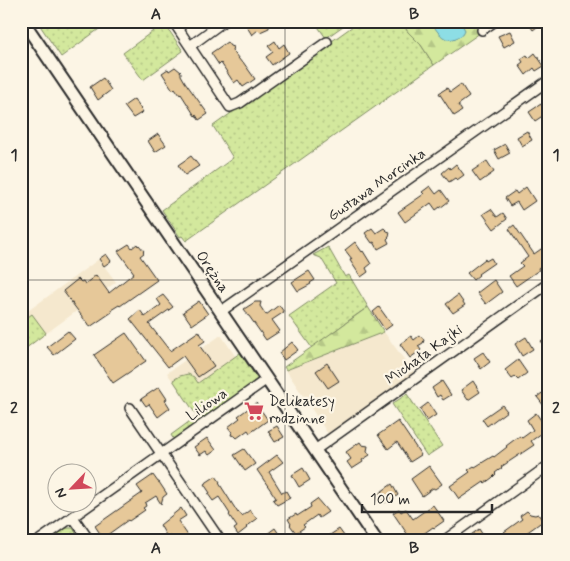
<svg xmlns="http://www.w3.org/2000/svg" width="570" height="561" viewBox="0 0 570 561" font-family="Mynerve,sans-serif">
<defs>
<pattern id="green-dots" width="8" height="8" patternUnits="userSpaceOnUse" patternTransform="scale(1.25)"><rect width="8" height="8" fill="#d3e89d"/><path d="M2 2h.1M6 6h.1" fill="none" stroke="#b5c787" stroke-width="1.8" stroke-linecap="round"/></pattern>
<pattern id="forest-firs" width="22" height="20" patternUnits="userSpaceOnUse" patternTransform="scale(1.25)"><rect width="22" height="20" fill="#d3e89d"/><path d="M5 1l3.5 6h-7zM16 11l3.5 6h-7z" fill="#b5c787"/></pattern>
</defs>
<rect width="100%" height="100%" fill="#fcf5e5"/>
<filter id="ink" filterUnits="userSpaceOnUse"><feTurbulence type="fractalNoise" baseFrequency=".02" numOctaves="2"/><feDisplacementMap in="SourceGraphic" scale="10" xChannelSelector="R" yChannelSelector="G"/><feConvolveMatrix kernelMatrix="1 2 1 2 8 2 1 2 1" color-interpolation-filters="sRGB"/></filter>
<g filter="url(#ink)">
<!-- built -->
<path fill="#f5e8ce" d="M99,259L116,282L21,352V316Z
M384,332L414,373L328,434L286,370Z
M221,335L236,357L182,394L167,373Z"/>
<!-- green -->
<path fill="url(#green-dots)" stroke="#7f8a64" d="M37,21H110L61,57Z
M314,21H350L326,38Z
M360,21H401L408,32L421,45L434,65L186,241L182,236L180,237L162,210L233,158L213,126Z
M164,23L183,51L143,80L123,53Z
M328,247L345,277L349,275L368,307L355,316L312,348L289,316L336,283L321,258L313,255Z
M32,314L46,333L21,352V322Z
M240,353L258,380L174,440L171,435L197,416L173,380L180,376L188,374L194,377L198,383Z
M407,394L442,446L427,456L392,404Z
M66,528H73L80,540H48Z"/>
<!-- forest -->
<path fill="url(#forest-firs)" stroke="#7f8a64" d="M401,21H472L480,33L434,65L421,45L408,32Z
M368,307L384,332L286,370L284,367Z"/>
<!-- water -->
<path fill="#8ddee5" stroke="#66969b" d="M430,21H460L465,30C463,35 461,36 456,38C443,44 437,30 430,21Z"/>
<!-- building -->
<path fill="#e6c899" stroke="#2b2b2b" d="M255,21H269V28L260,32L258,30L252,35L247,27Z
M527,21H545L533,30Z
M510,31L515,41L504,47L498,36Z
M275,41L279,48L284,44L289,53L272,65L266,57L273,52L268,46Z
M227,42L230,46L233,47L232,50L242,63L243,62L255,79L243,87L238,80L234,83L221,63L219,65L211,53Z
M535,53L544,66L536,71L534,68L526,75L519,65L523,62L521,59L527,55L529,58Z
M175,67L181,72V75L185,82L208,114L199,120L196,115L195,116L181,94L180,95L175,88L173,90L162,73L168,69L169,71Z
M103,78L111,90L98,100L90,87Z
M461,84L469,97L458,105L462,111L454,116L439,93L447,88L450,92Z
M134,99L143,112L133,118L124,106Z
M541,104L547,113L535,121L529,112Z
M527,131L532,140L522,146L517,137Z
M158,134L166,145L155,152L148,141Z
M505,144L510,153L499,159L494,150Z
M191,156L199,166L185,175L178,165Z
M487,161L494,172L480,182L472,171Z
M456,164L464,175L457,180L455,178L449,182L442,173L449,167L450,169Z
M430,186L436,194L441,190L449,201L440,208V207L436,210L431,203L405,222L398,212L424,194L422,192Z
M526,187L535,201L522,210L517,202L510,206L505,198L515,191L517,194Z
M491,209L497,217L503,213L507,219L494,229L483,214Z
M514,225L534,254L544,247L549,254V260L538,268L539,270L516,286L509,276L523,266L520,263L528,257L509,229Z
M372,228L376,233L384,228L387,231L390,232L389,237L387,239L389,243L378,249L374,242L372,243L365,233Z
M355,242L362,252L363,251L371,264L366,268L368,272L361,277L351,262L350,260L352,259L345,250Z
M129,244L132,248L137,244L138,246L139,245L144,251L143,252L144,253L140,256L157,280L120,306L119,305L111,310L112,312L90,327L63,291L78,279L81,282L83,281L85,284L96,275L109,293L134,273L118,251Z
M106,254L111,261L104,266L99,259Z
M491,258L494,263L478,274L479,275L473,280L467,273L485,259L486,261Z
M309,271L315,280L310,283L311,284L298,291L292,282Z
M494,280L502,292L486,304L477,293Z
M163,295L173,307L149,324L170,351L199,331L205,341L199,345L214,366L198,377L183,356L168,367L130,319L140,310L145,317L161,305L157,299Z
M458,295L465,305L453,313L446,304Z
M199,301L208,314L192,325L183,312Z
M255,302H261L260,306L266,315L279,305L284,312L272,320L280,331L266,340L249,316L247,315V313L244,309Z
M379,307L392,325L385,330L373,312Z
M68,331L75,339L54,355L47,347Z
M126,333L146,361L113,383L94,355Z
M549,335V352L541,341Z
M411,336L414,340L419,336L422,337L424,340L423,343L418,346L421,350L410,358L400,344Z
M526,337L533,349L522,356L515,344Z
M292,342L298,350L284,360L279,353Z
M483,352L490,362L481,369L474,358Z
M518,360L527,373L518,380L515,377L512,379L505,370Z
M327,363L339,381L328,388L316,371Z
M442,381L451,395L443,400L440,395L437,397L432,388Z
M473,381L480,392L468,400L461,390Z
M159,387L167,399L165,400L170,408L158,417L149,404L146,406L141,399Z
M542,393L549,401V403L544,406L537,397Z
M256,403L268,420L250,433L248,430L237,438L235,436L231,435L232,432L228,427L240,418L238,416Z
M428,403L436,415L427,421L420,409Z
M502,405L507,411L487,426L482,419Z
M536,413L545,426L540,430L542,433L531,441L534,445L501,467L502,468L495,473L496,474L492,478L485,483L484,482L459,499L450,486L470,472L468,470L474,466L475,467L493,456L494,457L507,447L506,446L514,440L520,436L522,438L533,430L527,420Z
M398,421L421,455L410,462L397,442L388,449L378,435Z
M277,426L284,437L275,442L268,431Z
M207,438L216,450L209,455L206,451L200,455L194,447Z
M360,442L362,445L368,446L367,451L370,455L362,460L363,462L352,469L347,462L351,459L346,452Z
M244,449L255,464L245,471L234,455Z
M277,455L283,462L269,472L282,493L286,491L290,498L277,505L273,500L276,498L257,470Z
M429,466L442,484L435,489L433,488L422,496L411,479Z
M303,468L310,480L299,487L292,475Z
M153,475L158,482H159L167,494L163,497L161,504L156,496L145,503L146,506L143,508L145,510L129,521L128,520L103,538L95,526L142,493L137,486Z
M216,476L220,482L219,483L238,513L239,512L242,516L250,510L257,519L246,527L247,528L238,535L234,529L237,527L229,515L230,514L219,497L213,501L208,494L210,493L204,484Z
M392,484L398,495L388,503L387,501L384,503L378,494Z
M317,499L328,512L319,518L317,515L303,525L305,527L296,533L290,525L291,524L288,519L296,514L297,516L311,507L310,504Z
M433,505L444,521L434,528L433,527L419,537L416,533L410,538L393,513L399,509L401,512L406,509L413,519Z
M181,508L186,516L178,521L191,540H173L170,536L167,537L160,525Z
M527,511L530,514L535,515L538,514L539,516H542L541,519L543,521L522,536L524,540H510L504,532L522,519L520,516Z
M275,528L283,540H271L267,534Z
M339,529L347,540H334L330,535Z
M479,529L486,540H464Z"/>
<g fill="none" stroke-linecap="round" stroke-linejoin="round">
<defs>
<path id="minor" d="M173,21L230,107L240,103L327,42
M482,30L495,21
M190,46L224,21
M220,312L549,80
M130,408L220,540
M315,450L549,283
M73,517L89,540
M40,540L267,379
M445,540L549,465"/>
<path id="tertiary" d="M23,21L376,540"/>
</defs>
<!-- minor casing -->
<use href="#minor" stroke="#2b2b2b" stroke-width="12"/>
<!-- tertiary casing -->
<use href="#tertiary" stroke="#2b2b2b" stroke-width="15"/>
<!-- minor -->
<use href="#minor" stroke="#fcf5e5" stroke-width="9"/>
<!-- tertiary -->
<use href="#tertiary" stroke="#fcf5e5" stroke-width="11"/>
</g>
</g>
<!-- grid -->
<path fill="none" stroke="#2b2b2b" stroke-width="1" stroke-opacity="0.55" d="M285,21V540M21,280H549"/>
<!-- icons -->
<defs>
<symbol id="supermarket-bare" viewBox="-9 -9 18 18"><path d="M-6-5.5h2.5l.6 2H6L4.5 2H-2.5L-4.4-4H-6ZM-1.5 3.2a1.3 1.3 0 1 0 .1 0ZM3 3.2a1.3 1.3 0 1 0 .1 0Z" fill="#d1495b" stroke="#fcf5e5" stroke-width="2.5" paint-order="stroke"/></symbol>
</defs>
<g fill-rule="evenodd">
<use href="#supermarket-bare" x="240" y="397" width="28" height="28"/>
</g>
<g text-anchor="middle" dominant-baseline="central" stroke-width="4.5" stroke-linejoin="round" paint-order="stroke">
<!-- street labels -->
<g font-size="15" fill="#2b2b2b" stroke="#fcf5e5">
<text transform="translate(377 185) rotate(-35)">Gustawa Morcinka</text>
<text transform="translate(212 272) rotate(56)">Orężna</text>
<text transform="translate(424 355) rotate(-36)">Michała Kajki</text>
<text transform="translate(207 405) rotate(-35)">Liliowa</text>
</g>
<!-- poi labels -->
<g font-size="15" fill="#2b2b2b" stroke="#fcf5e5" text-anchor="start">
<text x="269" y="402">Delikatesy<tspan x="269" dy="17">rodzinne</tspan></text>
</g>
</g>
<!-- margin -->
<rect width="570" height="561" fill="none" stroke="#fcf5e5" stroke-width="55"/>
<!-- north arrow -->
<g transform="translate(72 488) rotate(245)"><circle r="24" fill="#fcf5e5" stroke="#a8a49b"/>
<path d="M0-4L9 19L0 12L-9 19Z" fill="#d1495b"/>
<text y="-8" font-size="14" font-weight="bold" text-anchor="middle" fill="#2b2b2b">N</text>
</g>
<!-- scale -->
<path d="M362 504v8h130v-8" fill="none" stroke="#2b2b2b" stroke-width="2.5"/>
<text x="370" y="504" font-size="15" fill="#2b2b2b" stroke="#fcf5e5" stroke-width="4" paint-order="stroke">100 m</text>
<rect x="28" y="28" width="514" height="506" fill="none" stroke="#2b2b2b" stroke-width="2"/>
<g font-size="16" text-anchor="middle" font-weight="bold" fill="#2b2b2b">
<text x="156" y="19">A</text>
<text x="414" y="19">B</text>
<text x="14" y="160">1</text>
<text x="556" y="160">1</text>
<text x="14" y="413">2</text>
<text x="556" y="413">2</text>
<text x="156" y="553">A</text>
<text x="414" y="553">B</text>
</g>
</svg>
